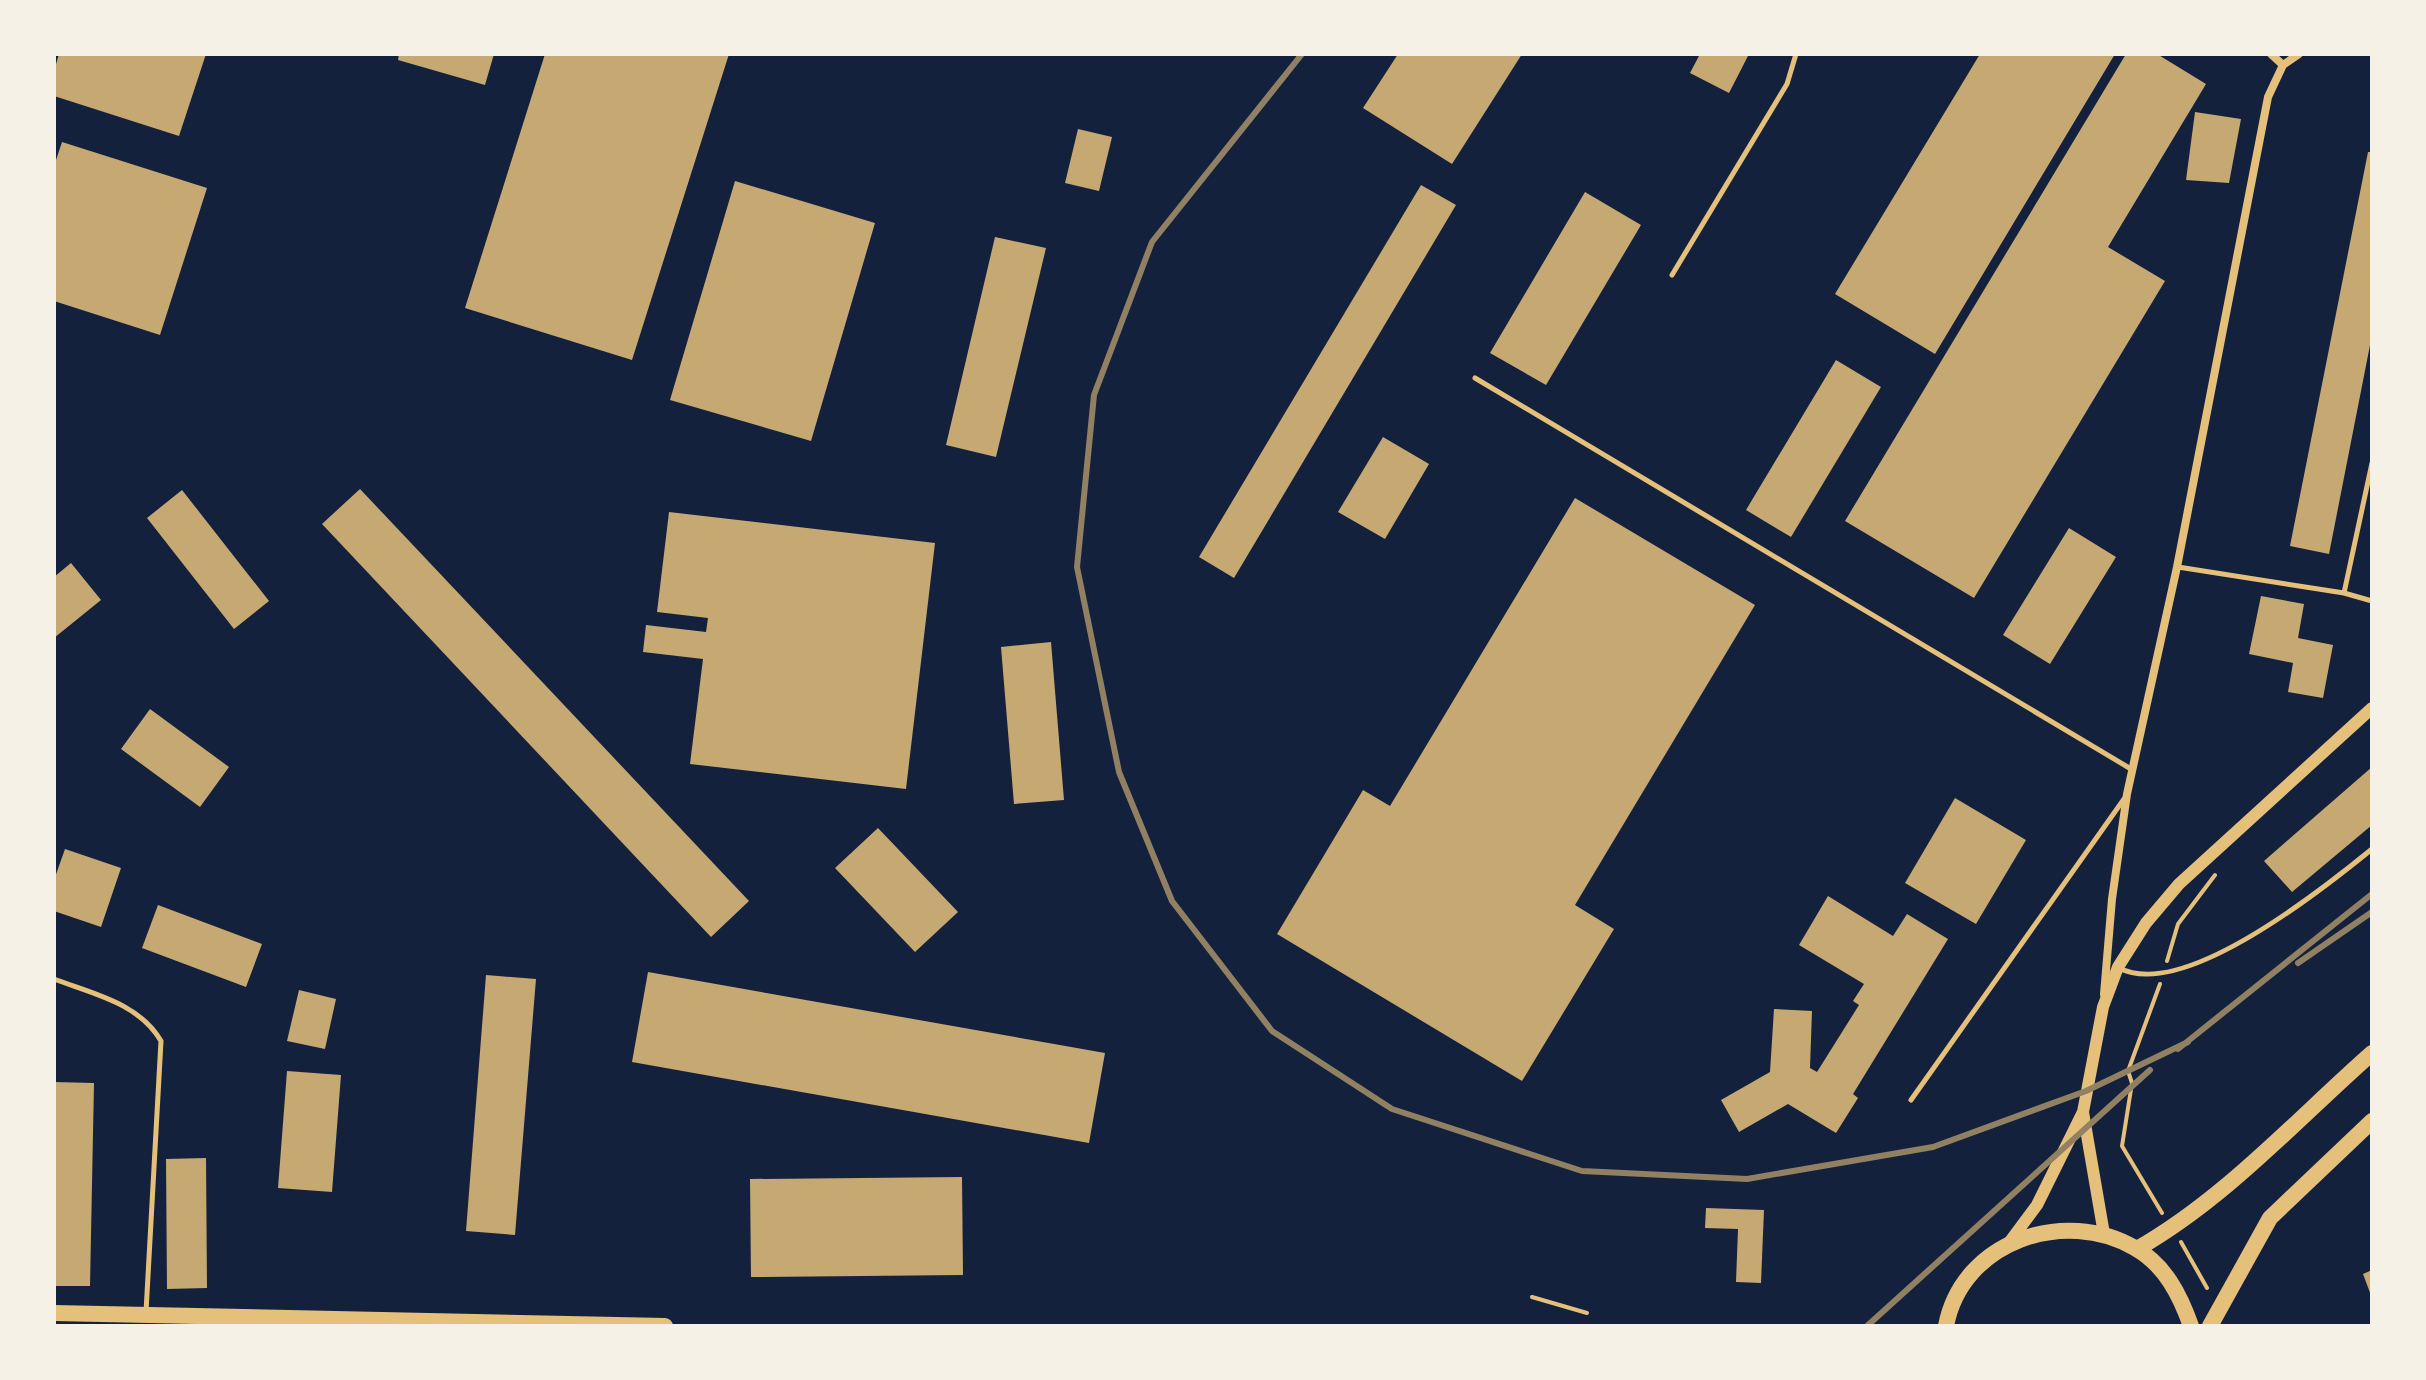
<svg xmlns="http://www.w3.org/2000/svg" width="2426" height="1380" viewBox="0 0 2426 1380" font-family="Overpass,sans-serif">
<rect width="100%" height="100%" fill="#14213d"/>
<!-- building -->
<path fill="#c6a872" d="M59,54H206L179,136L54,96V71Z
M399,54H494L485,85L398,60Z
M545,54H729L632,360L465,308Z
M1398,54H1522L1452,164L1363,108Z
M1700,54H1749L1729,93L1690,73Z
M1980,54H2115L1935,354L1835,294Z
M2126,54H2157L2206,84L2108,247L2165,281L1974,598L1845,521Z
M2195,112L2241,119L2229,183L2186,180Z
M1078,129L1112,137L1099,191L1065,183Z
M62,142L207,188L160,335L54,301V166Z
M2368,152H2372V335L2329,554L2290,546Z
M735,181L875,223L811,441L670,400Z
M1421,185L1456,205L1234,578L1199,557Z
M1585,192L1641,225L1546,385L1490,353Z
M995,237L1046,248L996,457L946,445Z
M1836,360L1881,387L1791,537L1746,510Z
M1383,437L1429,464L1385,539L1338,512Z
M360,489L749,901L711,937L322,524Z
M182,490L269,601L234,629L147,518Z
M1575,498L1755,605L1575,905L1614,929L1522,1081L1277,934L1363,790L1390,806Z
M669,512L935,543L906,789L690,764L703,659L643,652L646,625L706,632L708,618L657,612Z
M2069,528L2116,557L2050,664L2003,635Z
M71,563L101,600L54,638V577Z
M2261,596L2304,604L2298,638L2333,645L2323,698L2288,692L2293,663L2249,654Z
M1051,642L1064,800L1014,804L1001,647Z
M150,709L229,767L200,807L121,749Z
M2372,767V825L2292,892L2264,861Z
M1955,798L2026,840L1976,924L1905,883Z
M878,828L958,912L915,952L835,868Z
M65,849L121,868L101,927L54,911V880Z
M1828,896L1893,936L1907,914L1948,939L1853,1094L1858,1098L1836,1133L1788,1104L1739,1132L1721,1100L1770,1072L1774,1009L1812,1011L1810,1068L1817,1072L1859,1005L1853,1001L1864,984L1799,945Z
M158,905L262,944L246,987L142,948Z
M648,972L1105,1053L1089,1143L632,1062Z
M486,975L536,979L515,1235L466,1231Z
M299,990L336,999L325,1049L287,1041Z
M287,1071L341,1075L332,1192L278,1188Z
M54,1082L94,1083L90,1286H54Z
M206,1158L207,1288L167,1289L166,1159Z
M962,1177L963,1275L751,1277L750,1179Z
M1706,1208L1764,1210L1761,1283L1736,1282L1738,1229L1705,1228Z
M2372,1270V1298L2363,1274Z"/>
<g fill="none" stroke-linecap="round" stroke-linejoin="round">
<!-- path -->
<path stroke="#e5c07b" stroke-width="4" d="M2167,961L2178,924L2215,875
M2160,984L2128,1071L2132,1083L2122,1146L2162,1213
M2181,1242L2207,1288
M1532,1297L1587,1313"/>
<!-- service -->
<path stroke="#e5c07b" stroke-width="5" d="M1672,275L1787,84L1796,54
M1475,378L2131,769
M2178,567L2344,593L2372,601
M2344,593L2372,463
M2119,968C2183,1001 2323,889 2372,849
M54,979C93,994 139,1003 161,1041L146,1312
M1911,1100L2124,799"/>
<!-- minor -->
<path stroke="#e5c07b" stroke-width="8" d="M2271,54L2283,65
M2104,994L2112,899L2127,794L2177,567L2268,97L2283,65L2299,54"/>
<!-- tertiary -->
<path stroke="#e5c07b" stroke-width="12" d="M2104,1234L2083,1112L2103,1007L2118,967L2146,923L2179,884L2372,708
M2008,1244L2037,1205L2083,1112"/>
<!-- primary -->
<path stroke="#e5c07b" stroke-width="16" d="M2137,1249C2226,1198 2295,1121 2372,1053
M54,1313L665,1326
M1946,1326C1962,1241 2065,1207 2135,1248C2165,1265 2180,1295 2191,1326
M2210,1326L2270,1218L2372,1121"/>
<!-- rail -->
<path stroke="#918062" stroke-width="6" d="M1302,54L1152,242L1094,395L1077,567L1119,772L1172,901L1272,1031L1392,1109L1582,1171L1747,1179L1933,1147L2086,1091L2188,1042
M2298,963L2372,912
M2178,1049L2372,894
M1867,1326L2150,1070"/>
</g>
<!-- border -->
<rect width="2426" height="1380" fill="none" stroke="#f6f1e7" stroke-width="112"/>
</svg>
